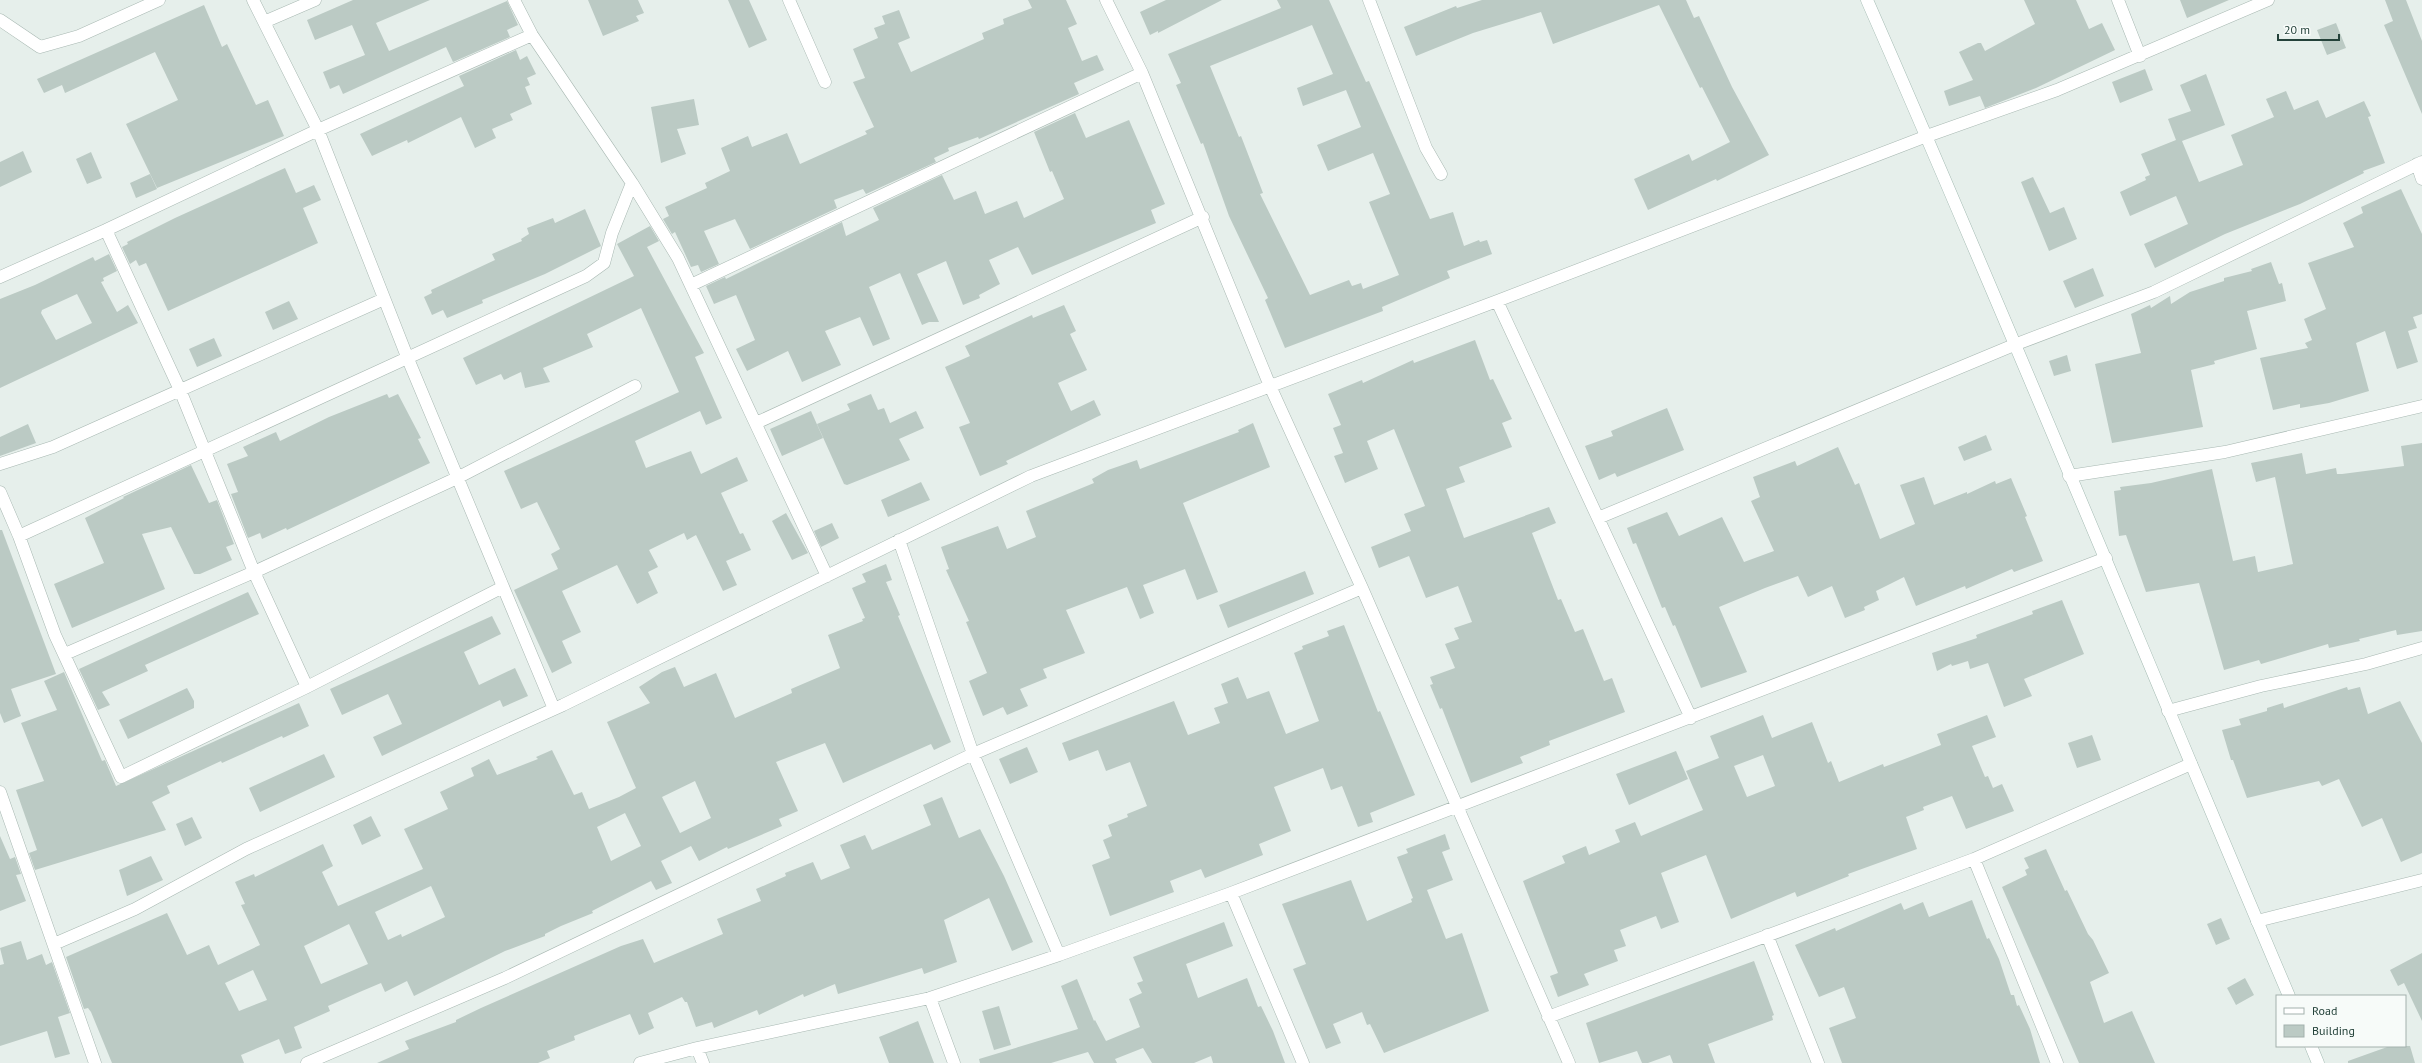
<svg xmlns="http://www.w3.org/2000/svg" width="2422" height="1063" viewBox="0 0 2422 1063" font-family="'PT Sans',sans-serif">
<rect width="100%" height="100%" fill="#e6efeb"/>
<!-- building -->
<path fill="#bbcac4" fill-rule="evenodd" d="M353,0H430L376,23L389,51L507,1L518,25L507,30L510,37L453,62L446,47L343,94L339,85L330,89L323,72L365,55L352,25L315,40L307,20Z
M588,0H638L644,13L636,16L639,21L603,36Z
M728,0H749L767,40L749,48Z
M1028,0H1066L1077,24L1068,28L1082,61L1097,55L1104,70L1074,83L1079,94L979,139L978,137L948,148L949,151L934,158L936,162L866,194L863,189L834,200L837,208L750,249L735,219L704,231L719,264L701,272L698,265L691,267L675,232L672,234L663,219L669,216L665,207L707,188L705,183L730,171L721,148L748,136L752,147L787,133L800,164L867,134L865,131L874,127L853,82L865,78L853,49L878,38L874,28L885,24L882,16L899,10L910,38L898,43L911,72L984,39L982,33L1004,24L1003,19L1032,8Z
M1166,0H1222L1158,33V31L1150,35L1140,12Z
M1277,0H1329L1366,82L1369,81L1430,219L1453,212L1464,246L1479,240L1480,242L1487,240L1492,254L1447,271L1450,278L1382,307L1383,311L1285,348L1265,300L1268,298L1229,216L1203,143L1201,144L1176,85L1181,83L1168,54L1281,8ZM1312,25L1333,74L1297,88L1303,106L1346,90L1361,127L1317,145L1328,171L1373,153L1390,194L1369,202L1399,275L1363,289L1361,283L1352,286L1349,280L1310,295L1260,194L1263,193L1241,136L1239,137L1210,66Z
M1482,0H1686L1694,18L1699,16L1732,87L1769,155L1717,181L1716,179L1648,210L1634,179L1689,154L1692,161L1730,142L1702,87L1700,88L1659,5L1553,44L1541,12L1473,33L1416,56L1404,27L1456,6L1457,8Z
M2024,0H2076L2089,29L2102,23L2115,50L2036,88L1985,108L1980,96L1949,106L1944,91L1973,80L1959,52L1978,43H1981L1985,51L2035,24Z
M2180,0H2229L2187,18Z
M2385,0H2406L2422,41V114L2384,25L2393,21Z
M204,5L222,47L227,44L256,105L268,100L284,136L157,188L126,124L178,100L155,52L65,93L62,85L44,93L37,79Z
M2336,23L2346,48L2327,55L2317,30Z
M516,50L520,60L527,56L536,74L527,78L530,85L525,87L532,104L510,114L513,120L492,129L496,138L475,148L461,117L408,143L407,140L372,156L360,134L464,86L459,76Z
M2145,69L2153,90L2120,103L2112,82Z
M2206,74L2225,125L2182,141L2199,182L2243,165L2231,135L2274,117L2266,99L2286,91L2294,110L2318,100L2326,118L2364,101L2371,116L2368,117L2385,163L2363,171L2364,173L2300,204L2225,234L2155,268L2144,244L2188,224L2176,196L2130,216L2120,192L2146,180L2145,177L2150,175L2141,154L2176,140L2168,119L2191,111L2180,85Z
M694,99L699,125L677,129L686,154L661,163L651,107Z
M1075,113L1086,138L1129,120L1165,204L1151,210L1156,223L1032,275L1018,247L989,260L1000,284L979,295L980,298L963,305L946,261L917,274L939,322H929L922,325L900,273L869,287L890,339L873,346L860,317L825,331L841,365L802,382L788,351L747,371L736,349L755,340L736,295L714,304L706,286L725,277L726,279L842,222L846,236L879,220L873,208L942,175L954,200L976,191L985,214L1017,201L1024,218L1064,199L1052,171L1050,172L1034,132Z
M23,151L32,172L0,187V162Z
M91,152L102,178L87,184L76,159Z
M285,168L296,193L314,185L321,200L303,208L318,243L168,311L146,263L139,266L136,260L130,264L122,247L128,244L127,242L175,218Z
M150,174L157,189L136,198L130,183Z
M2033,177L2050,213L2064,207L2077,239L2049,251L2021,182Z
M2401,189L2422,234V314L2413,317L2417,328L2408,331L2418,362L2397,369L2385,331L2356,343L2369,391L2329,403L2300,408V404L2273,410L2260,358L2308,348L2305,343L2312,340L2304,319L2326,309L2308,263L2354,247L2343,223L2363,213L2361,207Z
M585,209L601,246L545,274L482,300L483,303L447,318L443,310L432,315L424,297L432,293L431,290L495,260L492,254L522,241L521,239L529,234L527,228L553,218L555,223Z
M650,226L659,241L647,247L704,353L695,357L722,418L706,425L700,411L635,441L646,468L691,451L701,474L737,457L748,481L721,493L740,534L743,533L751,550L726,561L737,585L723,591L696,535L687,540L684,533L649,550L658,567L648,572L658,593L637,604L617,565L562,591L581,632L562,641L572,663L552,673L514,590L558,569L551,554L560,549L537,502L521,509L504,471L679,392L641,308L587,334L593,347L543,368L550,382L525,388L521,372L504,380L501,374L476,385L463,358L634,276L617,244Z
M109,254L117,271L103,278L104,281L101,282L117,312L128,305L138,323L0,388V299L35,285L93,257L95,261ZM77,294L92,323L56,340L41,313L42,310Z
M2271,262L2279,284L2282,283L2286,301L2247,311L2257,349L2214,361L2215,364L2191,370L2203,427L2112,443L2095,364L2141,353L2131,314L2150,305L2151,308L2170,296L2171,304L2190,292L2224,281V278L2252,271L2251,269Z
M2093,268L2104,296L2075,308L2063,281Z
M289,301L298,319L273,330L265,312Z
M1064,305L1076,331L1070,334L1087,370L1058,383L1071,411L1094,400L1101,415L1006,461L1008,464L980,476L959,427L970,423L945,367L970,356L965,346L1032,315L1033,318Z
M214,338L222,356L197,367L189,349Z
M1475,340L1490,380L1493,379L1512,419L1502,423L1512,447L1459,467L1465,482L1446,489L1464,538L1549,507L1556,523L1532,533L1558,600L1561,599L1575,632L1583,629L1604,681L1612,678L1625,712L1549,741L1550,745L1520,757L1523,763L1471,783L1442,708L1440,709L1430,685L1433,684L1430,677L1455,668L1445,644L1459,639L1454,628L1472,622L1458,586L1426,598L1409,556L1379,568L1371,547L1411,531L1404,514L1425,506L1394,429L1367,441L1378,469L1345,483L1334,456L1343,453L1333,428L1341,425L1328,394L1362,380L1363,383L1413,360L1414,363Z
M2067,355L2071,371L2054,376L2049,361Z
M387,394L389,398L398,394L421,438L418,439L430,463L287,530L286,528L262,539L260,533L248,538L231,494L238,492L227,464L248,456L243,447L276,432L280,441L329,417Z
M871,394L878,410L884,408L890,423L916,411L924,428L899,439L910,460L847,485L844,484L817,424L850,410L847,404Z
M1667,408L1684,450L1617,477L1615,473L1599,480L1585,446L1613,436L1611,431Z
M811,411L823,438L782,456L770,429Z
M1253,423L1270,467L1183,503L1218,592L1197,600L1185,569L1143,585L1154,613L1140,619L1127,587L1066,610L1085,653L1043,669L1047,678L1020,689L1028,706L1007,715L1003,707L983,716L969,681L987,673L966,622L969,621L946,570L949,569L941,547L998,526L1007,549L1036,537L1026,511L1094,483L1092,479L1108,470L1137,460L1140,469L1239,432L1238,430Z
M28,424L36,443L0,456V437Z
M1986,435L1992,450L1964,461L1958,447Z
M2422,443V631L2397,635L2396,630L2359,639L2360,641L2329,648L2328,644L2261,664L2259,660L2224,670L2199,583L2146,592L2126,535L2119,536L2114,491L2121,490L2120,487L2151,483L2212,469L2233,561L2255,556L2258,572L2293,564L2275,477L2256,482L2251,463L2302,453L2306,474L2336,468L2337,474H2342L2404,466L2401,446Z
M1838,447L1855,485L1859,483L1880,539L1915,524L1900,485L1924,477L1934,505L1967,492V494L1995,481L1996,484L2011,478L2027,516L2025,517L2043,561L2014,572L2012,569L1966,589L1965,586L1916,606L1904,577L1876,591L1879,600L1864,607L1865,610L1845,618L1832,586L1808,597L1798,576L1765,588L1719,607L1747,672L1701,688L1675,625L1673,626L1665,607L1662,608L1636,543L1633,544L1627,528L1667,512L1679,536L1722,517L1744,562L1774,551L1751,501L1760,497L1753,477L1795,461L1797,466Z
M191,465L209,503L217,500L234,544L226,547L232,560L200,574H194L171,527L142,534L165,589L72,628L54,584L104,563L85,518L124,498L123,497Z
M921,482L930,500L888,517L881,500Z
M786,513L808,553L792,560L772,521Z
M832,523L839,538L821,547L814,531Z
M0,530H2L56,674L11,689L21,716L4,723L0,713Z
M886,564L892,580L886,582L900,615L898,616L951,742L934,750L931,744L843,783L825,743L776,762L798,811L779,819L782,826L728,849L727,847L699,861L691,846L661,861L672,883L656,890L651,881L592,911L593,913L561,926L545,934V936L505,951L414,996L407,981L385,992L381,983L362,991L328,1006L330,1011L294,1027L302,1048L285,1054L279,1039L241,1055L244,1063H112L91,1012L88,1008L84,1009L66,957L167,913L187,955L209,945L218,965L260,945L241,905L245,904L235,882L254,874L255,877L323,844L333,866L322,872L338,906L423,869L404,829L448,809L440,792L474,776L471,768L489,759L497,775L538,759L536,757L552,750L574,795L582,792L589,809L619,797L636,788L607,722L650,703L639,687L662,672L675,667L684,687L716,673L735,718L792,693L791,689L840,668L828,635L863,621L862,619L865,618L852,588L866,582L862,574ZM695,781L711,818L680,833L662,797ZM625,813L641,846L611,861L597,827ZM431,886L445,917L402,937L401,934L388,940L375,912ZM349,924L368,964L321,984L304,946ZM253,970L267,1000L239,1011L225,983Z
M1305,571L1314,594L1228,628L1219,605Z
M248,592L259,614L145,665L148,671L102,692L110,705L98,710L79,669Z
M2062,600L2084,654L2024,679L2032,696L2004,707L1988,663L1970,669L1968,661L1952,666L1951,664L1937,671L1932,653L1977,638L1976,635L2033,614L2032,611Z
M492,616L501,634L464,652L479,685L515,668L528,696L503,707L500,700L382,756L373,737L402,724L388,694L342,715L330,689Z
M1344,625L1378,712L1380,711L1415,795L1370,813L1373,822L1358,827L1342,786L1331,790L1323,768L1274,787L1291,831L1259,844L1263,855L1205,878L1201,869L1170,881L1174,892L1110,916L1092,865L1110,858L1103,840L1112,836L1108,825L1128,817L1127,814L1147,806L1130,762L1106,771L1098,750L1069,761L1062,743L1174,701L1188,735L1220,723L1214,708L1228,703L1221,684L1238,677L1247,699L1269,691L1286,734L1319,721L1294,653L1303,649L1302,646L1329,636L1327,631Z
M64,672L102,761L105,760L116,786L299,703L309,726L283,738L282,736L222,763L221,761L167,786L170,793L152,802L166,830L35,870L29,853L37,850L16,790L44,781L21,723L57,710L44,681Z
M2347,687L2348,690L2360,687L2368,714L2400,701L2422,743V853L2401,862L2382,818L2362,827L2339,779L2322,786L2319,781L2247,798L2233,760H2231L2222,730L2241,725L2239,719L2267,711V708L2283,703L2284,708Z
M187,688L194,701V708L128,739L119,720Z
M1763,715L1772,738L1812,722L1828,763L1831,761L1839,782L1883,764L1884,767L1941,745L1937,734L1987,715L1996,737L1972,746L1985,777L1988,776L1993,788L2002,784L2014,811L1966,829L1952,796L1923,807L1924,810L1906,817L1917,849L1848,874L1849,876L1797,897L1795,892L1731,919L1706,855L1661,873L1679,922L1661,929L1656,916L1620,930L1626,946L1614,950L1618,961L1584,974L1589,985L1558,997L1550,976L1558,973L1523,881L1565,863L1562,856L1586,846L1589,855L1620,842L1615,830L1635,822L1641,836L1703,810L1686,771L1719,758L1710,736ZM1763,755L1775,786L1747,797L1734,766Z
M2092,735L2101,760L2077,768L2068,743Z
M1027,747L1038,772L1010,784L999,759Z
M1676,751L1688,779L1629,805L1616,774Z
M324,754L335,777L260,812L249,788Z
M942,797L959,838L980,829L1004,876L1033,942L1012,951L989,898L944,920L957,962L924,974L922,968L838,994L835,984L804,997L803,994L759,1015L757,1010L714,1028L712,1022L696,1027L687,1002H685L682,997L648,1013L654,1028L639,1035L630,1014L574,1036L575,1040L547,1051L550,1058L538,1063H377L409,1049L405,1041L456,1022V1020L481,1008L621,946L643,939L654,963L723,934L717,919L761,901L756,889L786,876L785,873L813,862L821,880L850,868L840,845L865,835L872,850L931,825L923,805Z
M371,816L381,836L362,845L353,825Z
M192,817L202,838L185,846L176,824Z
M1445,834L1450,849L1442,852L1453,880L1427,890L1446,939L1462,933L1489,1011L1384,1053L1370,1024L1367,1025L1362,1012L1333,1024L1341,1043L1326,1049L1293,969L1306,964L1282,904L1351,880L1367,921L1412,902L1411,899L1413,898L1397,857L1408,853L1406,849Z
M0,836L10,859L15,857L21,874L16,875L26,901L0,911Z
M2046,849L2065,891L2067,890L2088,934L2093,940L2109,973L2090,982L2104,1023L2132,1011L2155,1063H2079L2002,887L2027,875L2025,870L2029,868L2024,858Z
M151,856L163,880L127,896L119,870Z
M1972,900L1987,939L1989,938L1999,959L2011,995H2014L2017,1006L2019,1005L2030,1029L2040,1063H1842L1829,1028L1856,1018L1844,987L1819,997L1795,945L1835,928L1836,931L1901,903L1904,910L1923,902L1929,917Z
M2221,918L2230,939L2216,945L2207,924Z
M1224,922L1233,946L1186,964L1198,998L1247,978L1258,1007L1261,1006L1273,1031L1285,1063H1213L1211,1056L1194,1063H1152L1143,1048L1115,1059L1117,1063H1094L1088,1052L1051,1063H980L979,1059L1078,1029L1061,986L1077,979L1094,1021L1095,1020L1106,1041L1140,1027L1129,999L1142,993L1137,983L1143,981L1133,957Z
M21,941L27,960L42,954L46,965L52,962L70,1013L58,1017L70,1054L55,1058L47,1031L0,1046V965L4,964L0,948Z
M2422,953V1021L2404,983L2398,986L2390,970Z
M1754,961L1774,1015L1772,1016L1773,1020L1708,1044L1715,1063H1673L1670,1055L1648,1063H1642L1637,1051L1599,1063L1586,1023Z
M2245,978L2254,995L2236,1005L2227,988Z
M999,1006L1011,1045L994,1050L982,1011Z
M918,1021L934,1063H889L879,1037Z
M2390,1046H2410L2415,1063H2348V1061Z"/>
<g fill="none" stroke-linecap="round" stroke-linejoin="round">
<defs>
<path id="street" d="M253,0L318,130L408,359L554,709
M514,0L532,35L632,183L678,258L827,576
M789,0L825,82
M1106,0L1142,73L1270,386L1362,588L1569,1063
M1369,0L1426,148L1441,174
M2118,0L2140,56
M0,20L40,47L79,36L159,0
M264,22L315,0
M2417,164L2422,179
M106,230L180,390L254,572L307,687
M0,277L106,230L318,130L532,35
M691,285L1142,73
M1497,301L1691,718
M756,423L1203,217
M0,464L53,447L384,299
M2069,476L2225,452L2422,406
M0,492L19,536L55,635L121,777L307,687L503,587
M1598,518L2014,345L2154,292L2422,162
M19,536L586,276L604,263L612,233L632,183
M899,540L973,754L1059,955
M65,654L254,572L457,478L635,386
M2168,711L2261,686L2366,664L2422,648
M0,792L95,1063
M1974,859L2191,764
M1231,893L1303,1063
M2257,921L2422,880
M1767,935L1818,1063
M54,944L135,909L246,849L563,705L1031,476L1497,301L1927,136L2057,90L2268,0
M930,998L954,1063
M1548,1017L1974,859L2057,1063
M697,1048L703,1063
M307,1063L505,978L973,754L1362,588
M640,1063L697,1048L930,998L1059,955L1231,893L2106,558"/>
<path id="secondary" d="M1867,0C2012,330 2148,664 2289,996
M2311,1046L2318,1063"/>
</defs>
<!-- street casing -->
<use href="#street" stroke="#a8b8b2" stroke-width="13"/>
<!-- secondary casing -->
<use href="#secondary" stroke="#a4bbb3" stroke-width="13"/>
<!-- street -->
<use href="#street" stroke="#fff" stroke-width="12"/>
<!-- secondary -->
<use href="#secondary" stroke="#fff" stroke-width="12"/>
</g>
<!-- legend -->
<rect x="2276" y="995" width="130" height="52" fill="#f7fbf9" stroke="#a3b1ad"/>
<rect x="2284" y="1008" width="20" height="6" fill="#ffffff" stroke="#a3b1ad"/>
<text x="2312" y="1015" font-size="12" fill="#24423a">Road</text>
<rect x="2284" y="1025" width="20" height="12" fill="#bbcac4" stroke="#a3b1ad"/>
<text x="2312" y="1035" font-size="12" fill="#24423a">Building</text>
<!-- scale -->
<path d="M2278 34v6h61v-6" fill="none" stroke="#24423a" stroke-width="2"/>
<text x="2284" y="34" font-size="12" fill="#24423a" stroke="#f7fbf9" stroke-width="3" paint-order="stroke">20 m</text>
</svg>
